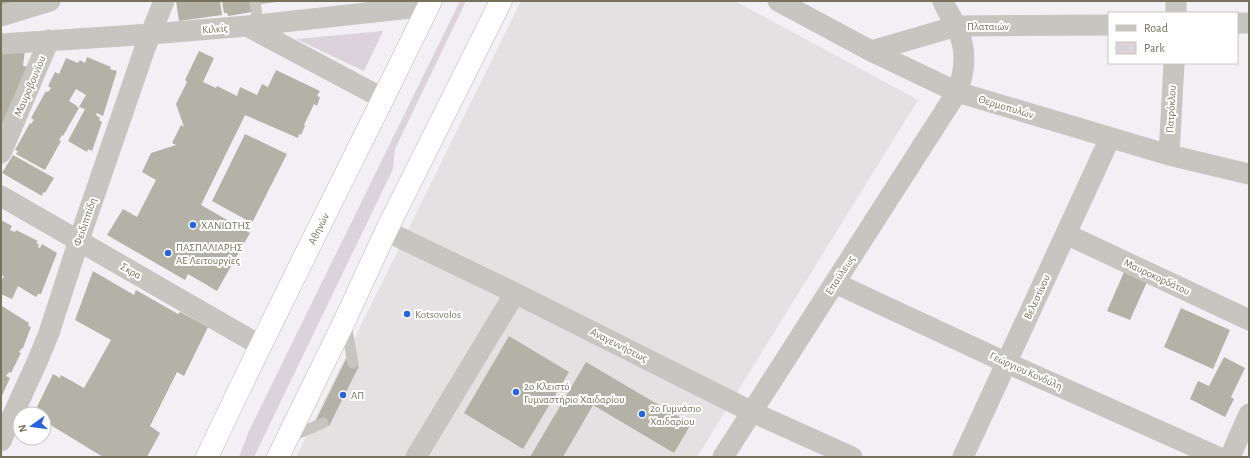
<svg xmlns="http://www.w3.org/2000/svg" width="1250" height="458" viewBox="0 0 1250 458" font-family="'Alegreya Sans',sans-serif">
<rect width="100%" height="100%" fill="#f2f0f4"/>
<!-- built -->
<path fill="#e3e1e2" d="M521,1H735L918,100L697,457H296Z"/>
<!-- green -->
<path fill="#dbd2db" d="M460,1H466L395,149L393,169L254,457H239L248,433Z
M383,31L364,71L296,39Z"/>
<!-- building -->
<path fill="#b4b2a7" d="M1,1H29L1,13Z
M176,1H220L222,15L179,21Z
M222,1H251L252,12L228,16L227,13H224Z
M258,1H276L277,2L259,4Z
M25,50L23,66L30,67L1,126V52Z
M199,51L214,58L203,82L216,88L217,86L237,96L240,87L257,95L262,84L268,87L276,70L320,91L317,96L320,97L317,106L314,104L304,125L305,126L301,135L299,134L298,138L245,115L201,205L250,233L217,291L188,274L185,280L107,235L123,209L137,217L156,180L142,172L151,153L176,145L172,143L181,125L184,127L176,104L187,82L185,80Z
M87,57L111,67L110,69L117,71L103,116L97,113L96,115L100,118L99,120L102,122L92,151L88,149L87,152L68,141L85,109L79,107L86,95L76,89L69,101L77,106V107L79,108L63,136L62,135L59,140L61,141L45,170L16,154L18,151L15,150L30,123L31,124L33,121L34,120L31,118L46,91L48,92L51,88L48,86L55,72L59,74L66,58L78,63L80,60L85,63Z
M245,134L287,154L252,223L212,201Z
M13,155L54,178L45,193L43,192L42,196L2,173Z
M1,220L12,226L10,230L15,232L16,230L38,241L36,243L39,244L38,247L40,248L42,244L57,253L41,294H38L36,297L18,286L12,299L1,294V282L4,276L1,275Z
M93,271L134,295L136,290L178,314L180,312L208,327L184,376L177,372L150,426L160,433L147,457H103L44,421V414H37L34,413L53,374L60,378L61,375L84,388L111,340L75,320Z
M1124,272L1147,282L1130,320L1107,311Z
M2,306L29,323L28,326L31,327L23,348H22L19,352L21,353L11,373L9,372L6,376L10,378L1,398Z
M1181,308L1230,330L1213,369L1164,347Z
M509,336L569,372L523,449L464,413Z
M1224,357L1245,368L1231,397L1234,399L1225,417L1190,399L1198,381L1209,386Z
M346,359L359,366L329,426L316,420Z
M586,362L691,424L674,453L593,405L563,457H530Z"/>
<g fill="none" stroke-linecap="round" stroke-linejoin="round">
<defs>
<g id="highway">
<path id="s1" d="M207,457C279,304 357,153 431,1"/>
<path d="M278,457L345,320L386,231L501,1"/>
</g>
</defs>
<!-- highway casing -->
<use href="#highway" stroke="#b7b6b0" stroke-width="23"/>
<!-- lane -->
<path stroke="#c6c5bf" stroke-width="11" d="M255,1L258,25
M346,324L353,363
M290,437L323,423"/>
<!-- street -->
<path stroke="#c6c5bf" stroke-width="21" d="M778,1L871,51L957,92L1169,155L1249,174
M1176,13V1
M1,16L50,1
M1237,23H1249
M247,26L384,99
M1,44L151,34L247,26L429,6
M871,51L957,26L1109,25
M1,153L49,40
M1169,155L1174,63
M1,196L261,346
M386,231L515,293L752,412L852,457
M1066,234L1249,320
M835,283L1007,363L1218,457
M1,441L37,362L49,333L79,240L145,48L164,1
M416,457L515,293
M723,457L957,92C966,69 967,48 956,26C952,17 946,10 943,1
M963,457L1110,138
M1230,457L1249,414"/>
<!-- highway -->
<use href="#highway" stroke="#fff" stroke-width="22"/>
</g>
<!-- markers -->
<g fill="#2663df" stroke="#fff" stroke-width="1.5">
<circle cx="193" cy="225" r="4"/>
<circle cx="168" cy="253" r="4"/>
<circle cx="407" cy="314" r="4"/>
<circle cx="516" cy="392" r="4"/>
<circle cx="343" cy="395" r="4"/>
<circle cx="642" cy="414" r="4"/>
</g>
<g text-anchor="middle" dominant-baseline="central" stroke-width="4" stroke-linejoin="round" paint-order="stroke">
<!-- street labels -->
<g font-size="11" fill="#76725c" stroke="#fff">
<text x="988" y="26">Πλαταιών</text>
<text transform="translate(215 29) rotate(-5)">Κιλκίς</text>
<text transform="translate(30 86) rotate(-67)">Μαυροβουνίου</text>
<text transform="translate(1006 107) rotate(17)">Θερμοπυλών</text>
<text transform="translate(1171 109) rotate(-87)">Πατρόκλου</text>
<text transform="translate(85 222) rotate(-71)">Φειδιππίδη</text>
<text stroke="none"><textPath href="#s1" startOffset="254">Αθηνών</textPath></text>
<text transform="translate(131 271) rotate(30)">Σκρα</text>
<text transform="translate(840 275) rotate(-57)">Επαύλεως</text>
<text transform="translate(1157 277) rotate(25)">Μαυροκορδάτου</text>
<text transform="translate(1037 297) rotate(-65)">Βελεστίνου</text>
<text transform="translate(619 345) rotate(27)">Αναγεννήσεως</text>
<text transform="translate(1026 371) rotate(24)">Γεώργιου Κονδύλη</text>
</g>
<!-- poi labels -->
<g font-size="11" fill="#76725c" stroke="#fff" text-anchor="start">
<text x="201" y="225">ΧΑΝΙΩΤΗΣ</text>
<text x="176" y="247">ΠΑΣΠΑΛΙΑΡΗΣ<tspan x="176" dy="13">ΑΕ Λειτουργίες</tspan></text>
<text x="415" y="314">Kotsovolos</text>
<text x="524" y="386">2ο Κλειστό<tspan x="524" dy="13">Γυμναστήριο Χαιδαρίου</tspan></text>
<text x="351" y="395">ΑΠ</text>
<text x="650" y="408">2ο Γυμνάσιο<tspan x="650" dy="13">Χαιδαρίου</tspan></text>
</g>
</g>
<!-- border -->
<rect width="1250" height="458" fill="none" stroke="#76725c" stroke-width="4"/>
<!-- legend -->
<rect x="1108" y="12" width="130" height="52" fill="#ffffff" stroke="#c8c7be"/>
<rect x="1116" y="25" width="20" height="6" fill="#c6c5bf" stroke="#c8c7be"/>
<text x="1144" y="32" font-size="12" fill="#76725c">Road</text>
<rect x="1116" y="42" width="20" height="12" fill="#dbd2db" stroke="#c8c7be"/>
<text x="1144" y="52" font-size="12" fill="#76725c">Park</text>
<!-- north arrow -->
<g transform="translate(32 426) rotate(256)"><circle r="19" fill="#ffffff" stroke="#c8c7be"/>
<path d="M0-3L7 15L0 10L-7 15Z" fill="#2663df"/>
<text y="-6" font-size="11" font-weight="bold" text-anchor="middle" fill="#76725c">N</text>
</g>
</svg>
